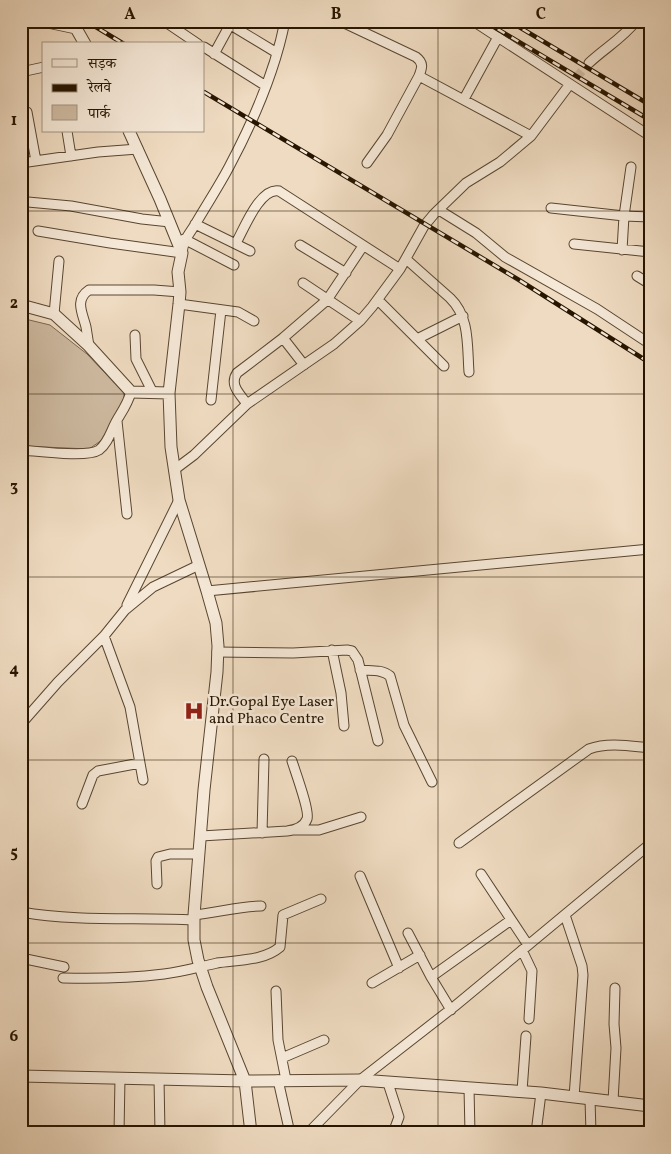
<svg xmlns="http://www.w3.org/2000/svg" width="671" height="1154" viewBox="0 0 671 1154" font-family="Vollkorn,'Noto Serif Devanagari',serif">
<rect width="100%" height="100%" fill="#efdbc1"/>
<filter id="stains"><feTurbulence type="fractalNoise" baseFrequency=".004" numOctaves="4"/><feColorMatrix values="0 0 0 0 .2 0 0 0 0 .09 0 0 0 0 .02 0 0 0 .5 -.17"/></filter>
<radialGradient id="worn" r=".72"><stop offset=".6" stop-color="#630" stop-opacity="0"/><stop offset="1" stop-color="#630" stop-opacity=".3"/></radialGradient>
<!-- green -->
<path fill="#cdb9a0" stroke="#7a6750" d="M21,318L50,325L87,354L124,393V403L102,440L89,449L21,446Z"/>
<g fill="none" stroke-linecap="round" stroke-linejoin="round">
<!-- minor-tunnel -->
<path stroke="#d1bda4" stroke-width="9" stroke-dasharray="9 4.5" stroke-linecap="butt" d="M567,88L589,63"/>
<defs>
<path id="minor" d="M164,21L198,44
M224,21L277,53
M340,21L416,57C424,63 422,68 419,76L387,135L367,163
M473,21L650,136
M204,47L266,86
M214,54L232,21
M589,63C605,48 623,38 636,21
M21,72L44,67
M419,76L531,136
M464,99L498,37
M27,112L36,161
M67,131L71,156
M21,163L98,152L138,149
M28,202L71,206L142,219L170,222
M551,208L624,216L650,217
M439,210L476,233L505,257L597,309L650,344
M195,224L250,251
M38,231L110,243L182,253C184,238 189,235 196,223C207,204 219,186 229,167C253,122 275,72 285,21
M184,239L234,265
M236,243C244,229 260,187 279,191L400,269
M574,244L650,252
M300,245L346,273
M622,250L624,216L631,167
M406,259L450,298C470,317 467,346 469,372
M637,276L650,284
M303,283L360,321
M378,300L444,366
M179,304L238,312L254,321
M54,314L59,261
M135,335L136,359L153,393
M283,338L304,365
M417,339L463,316
M89,346C88,340 87,333 86,327C83,314 74,300 89,290H154L180,292
M211,400L221,310
M247,404C240,394 229,385 237,373L283,338L327,300L363,246
M117,421L127,514
M21,450C37,451 87,458 99,450C109,442 111,430 117,420C123,410 128,403 131,392
M174,470L194,455L247,404L334,344L360,321L372,307L400,269L424,226L434,214L466,183L500,162L531,136L567,88
M207,591L650,549
M127,605L179,500
M104,636L130,707L143,780
M332,650L341,693L344,726
M217,652L293,653L347,650L352,651L358,660L378,741
M360,670C371,671 382,669 390,676L404,725L432,782
M21,724L58,682L104,636L125,610L153,587L199,565
M82,804L93,775L98,771L140,763
M294,830H319L361,817
M262,833L264,759
M201,836L287,831C295,830 304,827 307,819C310,811 295,771 292,761
M459,843L589,749C608,742 630,746 650,748
M481,874L528,945
M360,876L399,968
M157,884L156,861L158,857L170,854H199
M21,912C78,922 136,917 194,920
M194,915C217,913 239,906 261,906
M565,915L582,966L583,975L574,1097
M408,933L431,977L451,1010
M522,950L532,971L529,1019
M21,958L64,967
M431,977L511,920
M63,978C97,979 130,978 164,974C182,972 199,967 217,963C237,960 264,961 280,947L283,915L321,899
M372,983L420,955
M276,991L278,1040L286,1080
M282,1058L324,1040
M159,1079L160,1133
M278,1080L289,1129
M388,1083L399,1117L393,1133
M469,1088L470,1133
M522,1091L526,1036
M590,1099L591,1133
M613,1101L616,1048L614,1024L615,988
M119,1133L120,1078
M308,1133L360,1080L455,1006L650,844
M536,1133L541,1093"/>
<path id="tertiary" d="M43,21L76,28
M73,23L85,44
M129,131L160,199L182,253L178,272L180,292L179,304L169,393L171,447L179,500L207,591L216,623L218,646L217,672L204,790L194,915V940L198,960L207,987L245,1081L251,1133
M21,305L54,314L89,346L131,392L169,393
M21,1076L245,1081L360,1080L541,1093L650,1106"/>
</defs>
<!-- minor casing -->
<use href="#minor" stroke="#594630" stroke-width="11"/>
<!-- tertiary casing -->
<use href="#tertiary" stroke="#594630" stroke-width="13"/>
<!-- minor -->
<use href="#minor" stroke="#f5e8d7" stroke-width="9"/>
<!-- tertiary -->
<use href="#tertiary" stroke="#f5e8d7" stroke-width="11"/>
<defs>
<path id="rail" d="M86,21L124,44
M484,21L650,120
M509,21L650,105
M204,92L519,280L650,363"/>
</defs>
<!-- rail casing -->
<use href="#rail" stroke="#271500" stroke-width="4.5"/>
<!-- rail -->
<use href="#rail" stroke="#f5e8d7" stroke-width="2.5" stroke-dasharray="8" stroke-linecap="butt"/>
</g>
<!-- grid -->
<path fill="none" stroke="#271500" stroke-width="1" stroke-opacity="0.55" d="M233,21V1133M438,21V1133M21,211H650M21,394H650M21,577H650M21,760H650M21,943H650"/>
<!-- icons -->
<defs>
<symbol id="hospital-bare" viewBox="-9 -9 18 18"><path d="M-5-5h3v3.5h4V-5h3V5h-3V1.5h-4V5h-3Z" fill="#8f2418" stroke="#f5e8d7" stroke-width="2.5" paint-order="stroke"/></symbol>
</defs>
<g fill-rule="evenodd">
<use href="#hospital-bare" x="180" y="697" width="28" height="28"/>
</g>
<g text-anchor="middle" dominant-baseline="central" stroke-width="5" stroke-linejoin="round" paint-order="stroke">
<!-- poi labels -->
<g font-size="15" fill="#271500" stroke="#f5e8d7" text-anchor="start">
<text x="209" y="702">Dr.Gopal Eye Laser<tspan x="209" dy="17">and Phaco Centre</tspan></text>
</g>
</g>
<!-- margin -->
<rect width="671" height="1154" fill="none" stroke="#efdbc1" stroke-width="55"/>
<!-- legend -->
<rect x="42" y="42" width="162" height="90" fill="#f5e8d7" stroke="#a39481"/>
<rect x="52" y="59" width="25" height="8" fill="#f5e8d7" stroke="#a39481"/>
<text x="88" y="68" font-size="15" fill="#271500">सड़क</text>
<rect x="52" y="84" width="25" height="8" fill="#271500" stroke="#a39481"/>
<text x="88" y="92" font-size="15" fill="#271500">रेलवे</text>
<rect x="52" y="105" width="25" height="15" fill="#cdb9a0" stroke="#a39481"/>
<text x="88" y="118" font-size="15" fill="#271500">पार्क</text>
<rect x="28" y="28" width="616" height="1098" fill="none" stroke="#271500" stroke-width="2"/>
<g font-size="16" text-anchor="middle" font-weight="bold" fill="#271500">
<text x="130" y="19">A</text>
<text x="336" y="19">B</text>
<text x="541" y="19">C</text>
<text x="14" y="125">1</text>
<text x="14" y="308">2</text>
<text x="14" y="491">3</text>
<text x="14" y="674">4</text>
<text x="14" y="857">5</text>
<text x="14" y="1041">6</text>
</g>
<rect width="100%" height="100%" filter="url(#stains)"/>
<rect width="100%" height="100%" fill="url(#worn)"/>
</svg>
